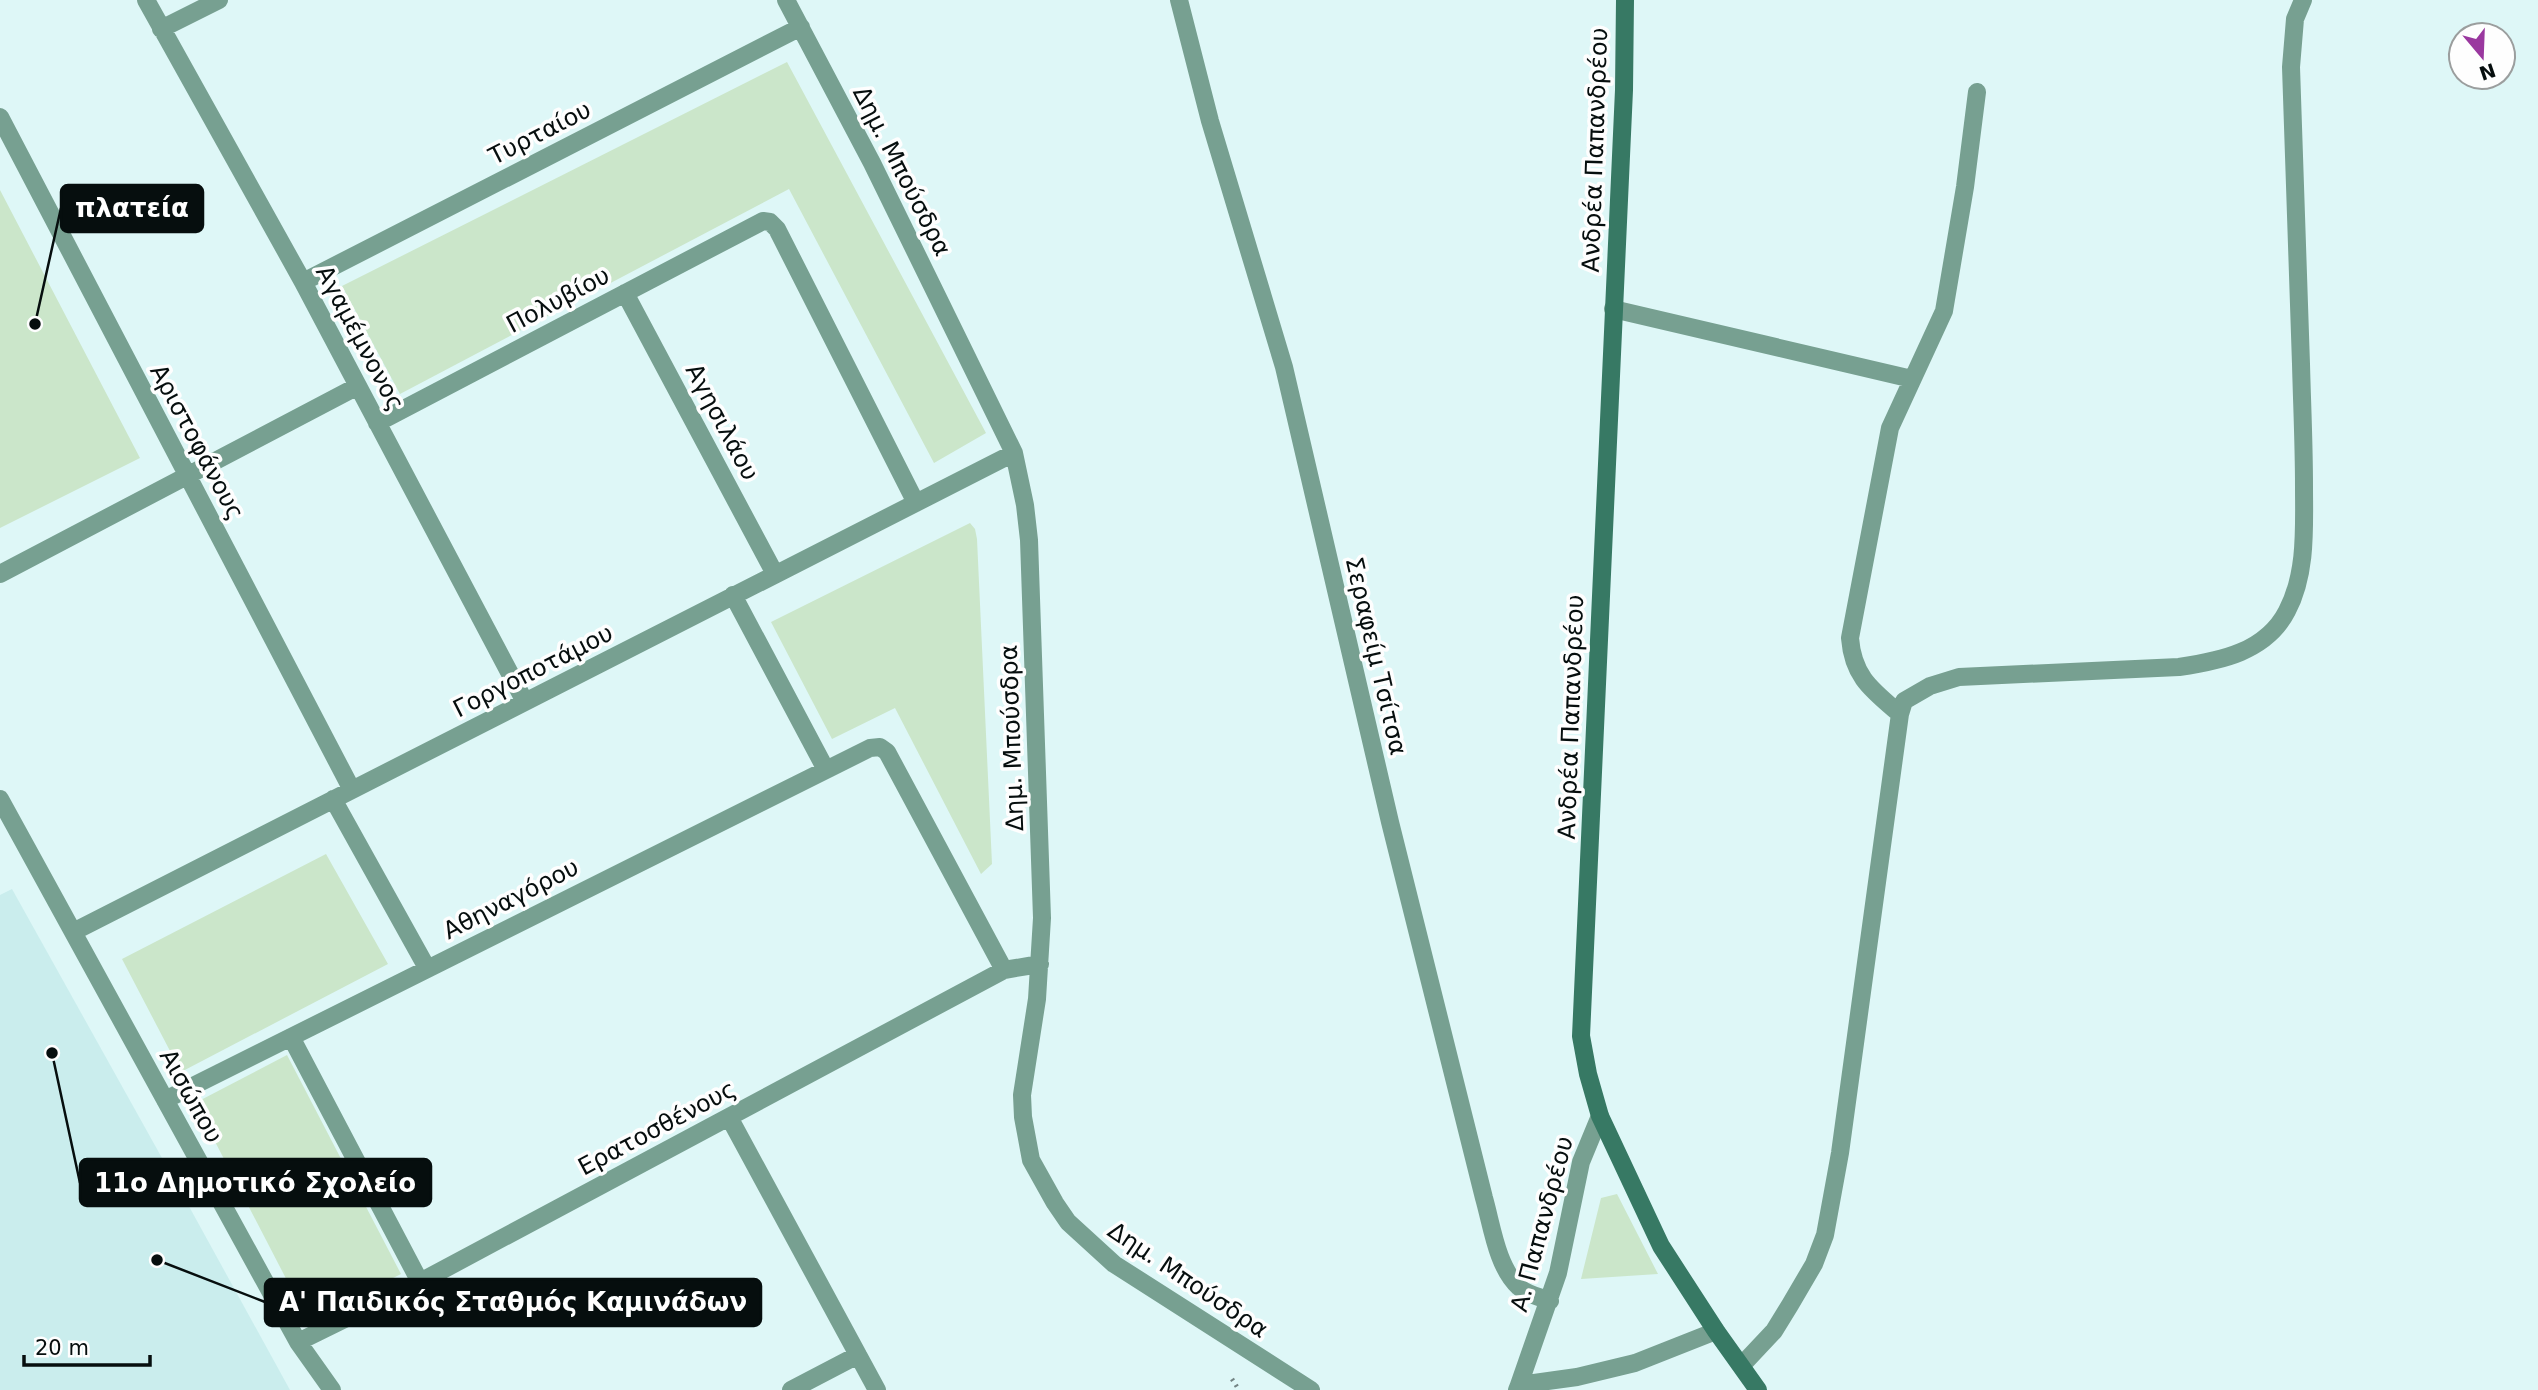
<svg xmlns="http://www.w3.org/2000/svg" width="2538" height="1390" viewBox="0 0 2538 1390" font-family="'DejaVu Sans',sans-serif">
<rect width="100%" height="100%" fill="#def7f7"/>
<!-- built -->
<path fill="#caeded" d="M12,889L191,1210L290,1390H0V895Z"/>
<!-- green -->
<path fill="#cbe6ca" d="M787,62L986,433L934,463L789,189L400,394L342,286Z
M0,190L140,458L0,528Z
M970,523L975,529L977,539L992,864L981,874L895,708L832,739L771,622Z
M326,854L388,964L181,1072L122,959Z
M287,1055L401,1274L308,1321L195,1103Z
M1617,1194L1658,1274L1581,1279L1601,1198Z"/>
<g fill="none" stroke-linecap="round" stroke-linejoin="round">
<!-- path -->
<path stroke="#738484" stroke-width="4.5" stroke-dasharray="2 5" stroke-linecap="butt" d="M1232,1379L1239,1390"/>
<!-- street -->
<path stroke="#77a091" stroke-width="18" d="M146,0L303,282L525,702
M786,0L872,163L1014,453L1025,505L1029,540L1042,918L1037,999L1022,1095L1023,1117L1031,1160L1055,1203L1068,1222L1114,1264L1311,1390
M1179,0L1210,121L1284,367L1390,822L1484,1198C1492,1226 1497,1267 1519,1287C1526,1294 1540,1297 1550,1301
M161,29L219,0
M0,117L352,790
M303,282L801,27
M625,293L775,574
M1613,309L1912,379
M377,423L763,221L770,222L777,229L916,503
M0,574L358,386
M733,595L825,768
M1900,714C1872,690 1853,677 1850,638L1890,428L1944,311L1965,187L1977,92
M0,799L298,1342L332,1390
M333,799L427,968
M73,932L1014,453
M291,1037L420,1282
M165,1100L870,748L880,747L887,752L1004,970
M729,1117L877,1390
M298,1342L420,1282L1004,970L1040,964
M1742,1365L1774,1331L1790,1305L1814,1264L1825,1235L1840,1153L1900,714L1904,701L1930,686L1959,677L2179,667C2220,661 2266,652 2287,611C2307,573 2304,527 2304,486C2304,445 2302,404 2301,364C2298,265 2294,166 2291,67L2295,19L2303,0
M1519,1385L1558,1273L1581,1162L1600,1116
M791,1390L858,1355
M1517,1390L1519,1385L1577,1377L1635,1363L1716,1331"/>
<!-- secondary -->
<path stroke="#377964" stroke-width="18" d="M1625,0L1624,90L1581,1036L1588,1074L1600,1116L1661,1246L1716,1331L1758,1390"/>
</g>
<g text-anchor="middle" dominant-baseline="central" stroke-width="7" stroke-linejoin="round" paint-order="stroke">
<!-- street labels -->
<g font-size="24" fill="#060e0e" stroke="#fefefe">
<text transform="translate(540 133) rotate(-27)">Τυρταίου</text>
<text transform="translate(1595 150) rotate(-88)">Ανδρέα Παπανδρέου</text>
<text transform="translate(902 171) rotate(63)">Δημ. Μπούσδρα</text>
<text transform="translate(558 300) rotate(-28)">Πολυβίου</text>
<text transform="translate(360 338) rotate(62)">Αγαμέμνονος</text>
<text transform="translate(722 422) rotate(62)">Αγησιλάου</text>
<text transform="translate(197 442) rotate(62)">Αριστοφάνους</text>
<text transform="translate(1376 656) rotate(77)">Σεραφείμ Τσίτσα</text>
<text transform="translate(533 671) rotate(-27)">Γοργοποτάμου</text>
<text transform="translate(1571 717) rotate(-88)">Ανδρέα Παπανδρέου</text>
<text transform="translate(1012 738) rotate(-92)">Δημ. Μπούσδρα</text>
<text transform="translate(511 899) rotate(-27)">Αθηναγόρου</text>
<text transform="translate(191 1096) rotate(61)">Αισώπου</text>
<text transform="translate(657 1128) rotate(-28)">Ερατοσθένους</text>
<text transform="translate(1542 1224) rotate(-75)">Α. Παπανδρέου</text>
<text transform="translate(1188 1280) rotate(34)">Δημ. Μπούσδρα</text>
</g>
</g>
<!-- callouts -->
<path fill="none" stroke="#060e0e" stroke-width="2.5" d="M35 324L61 208M52 1053L80 1183M157 1260L265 1302"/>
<g fill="#060e0e" stroke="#fefefe" stroke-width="2.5">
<circle cx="35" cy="324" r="7"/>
<circle cx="52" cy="1053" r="7"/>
<circle cx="157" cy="1260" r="7"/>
</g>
<g fill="#060e0e" stroke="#060e0e" stroke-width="2.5">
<rect x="61" y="185" width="142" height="47" rx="7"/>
<rect x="80" y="1159" width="351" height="47" rx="7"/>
<rect x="265" y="1279" width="496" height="47" rx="7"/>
</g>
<g font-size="26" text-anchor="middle" font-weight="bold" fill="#fff">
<text x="132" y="217">πλατεία</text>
<text x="255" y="1192">11ο Δημοτικό Σχολείο</text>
<text x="513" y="1311">Α' Παιδικός Σταθμός Καμινάδων</text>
</g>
<!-- north arrow -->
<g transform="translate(2482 56) rotate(161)"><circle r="33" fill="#fefefe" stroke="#9b9e9e" stroke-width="2"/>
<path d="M0-5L12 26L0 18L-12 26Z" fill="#9a389f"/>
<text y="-10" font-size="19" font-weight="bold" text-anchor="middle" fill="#060e0e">N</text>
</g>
<!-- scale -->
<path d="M24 1355v10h126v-10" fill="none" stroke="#060e0e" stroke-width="3.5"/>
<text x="35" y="1355" font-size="21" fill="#060e0e" stroke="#fefefe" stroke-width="5" paint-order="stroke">20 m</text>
</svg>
